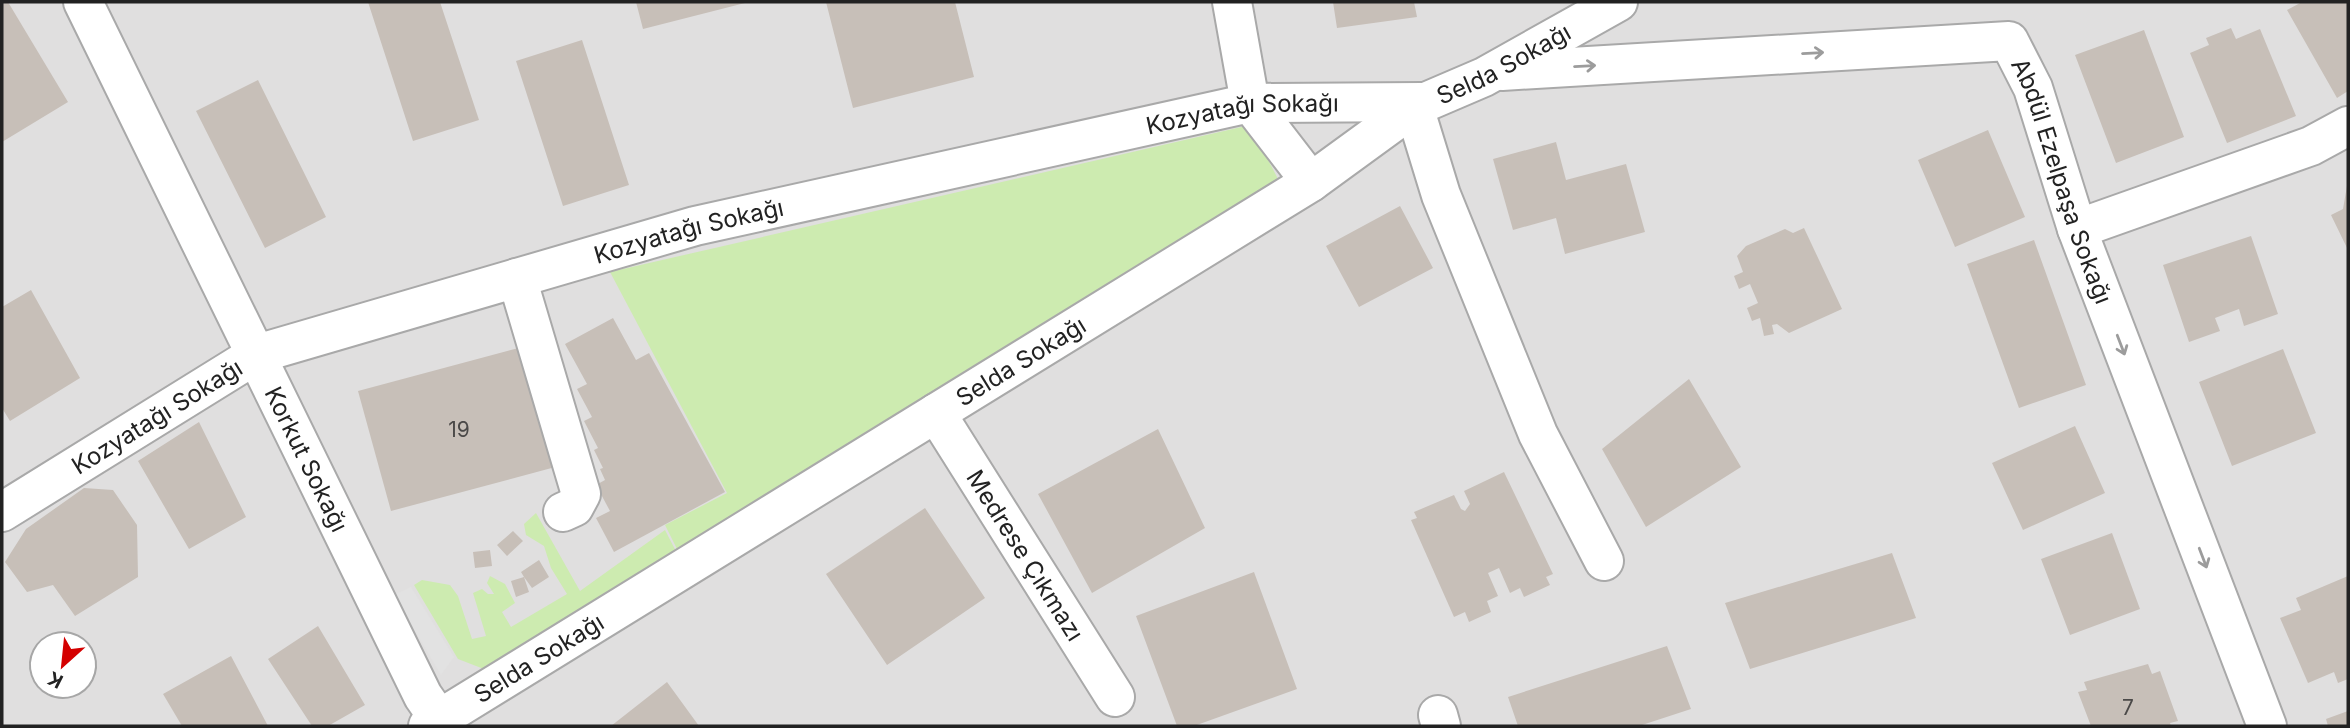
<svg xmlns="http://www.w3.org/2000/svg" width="2350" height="728" viewBox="0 0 2350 728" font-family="Inter,sans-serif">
<rect width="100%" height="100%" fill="#f2efe9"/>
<!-- residential -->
<path fill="#e0dfdf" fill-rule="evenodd" d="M2,2H2348V726H2ZM42,644H84V686H42Z"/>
<!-- grass -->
<path fill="#cdebb0" d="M1250,125L1278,179L681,557L665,525L727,493L610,272Z
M536,513L580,591L665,530L679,557L489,671L458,659L414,585L422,580L450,585L458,596L472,639L486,636L473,593L482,589L488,594H494L487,583L490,576L505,584L515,603L502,612L511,627L567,594L551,568L544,546L526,535L524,524Z"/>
<!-- parking -->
<path fill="#e2e2e2" d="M411,587L454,657L441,675L394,595Z"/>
<!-- building -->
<path fill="#c7bfb8" d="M2,2H8L68,102L2,142Z
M368,2H440L479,120L413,141Z
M636,2H745V3L643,29Z
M826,2H955L974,77L853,108Z
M1333,2H1414L1417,17L1337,28Z
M2302,2H2348V91L2337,98L2287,10Z
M2231,28L2236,39L2260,29L2296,116L2227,143L2190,53L2209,45L2206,38Z
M2144,30L2184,137L2116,163L2075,55Z
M582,40L629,185L563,206L516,61Z
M258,80L326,217L265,248L196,111Z
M1988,130L2025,217L1955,247L1918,160Z
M1556,142L1566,180L1626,164L1645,232L1565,254L1556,218L1513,230L1493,159Z
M2347,186H2348V250L2331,215L2343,209Z
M1400,206L1433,268L1359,307L1326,246Z
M1804,228L1842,309L1789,333L1777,324L1772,325L1774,334L1764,336L1760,318L1752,321L1747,308L1758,303L1750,284L1739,289L1734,276L1743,272L1737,256L1746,246L1785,229L1793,233Z
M2251,236L2278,314L2244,326L2239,309L2215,318L2220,331L2189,342L2163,265Z
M2034,240L2086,385L2019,408L1967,264Z
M31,290L80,378L10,421L2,408V307Z
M613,318L636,360L649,353L725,492L614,552L596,518L610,511L596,485L605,480L600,469L603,468L594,450L598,448L584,421L592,417L577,389L587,384L565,344Z
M526,346L559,466L391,511L358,391Z
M2283,349L2316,433L2232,466L2199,382Z
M1689,379L1741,467L1646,527L1602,449Z
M199,422L246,517L189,549L138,461Z
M2075,426L2105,493L2023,530L1992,463Z
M1158,429L1205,528L1092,593L1038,494Z
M1504,472L1553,574L1546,577L1550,585L1524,597L1520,588L1510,593L1499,568L1488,573L1498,596L1487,601L1491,612L1469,622L1465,612L1454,617L1411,520L1417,518L1414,512L1454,495L1461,509L1465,511L1470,504L1464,491Z
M84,488L113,490L137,525L138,577L75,616L53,585L27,592L5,562L26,529Z
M925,508L985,598L887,665L826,574Z
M513,531L523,541L507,556L497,545Z
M2112,533L2140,609L2070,635L2041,559Z
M490,550L492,566L475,568L473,552Z
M1892,553L1916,618L1750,669L1725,603Z
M539,560L549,577L532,588L524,577L529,592L516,597L511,581L524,577L521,572Z
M1254,572L1297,689L1194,726H1177L1136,616Z
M2348,576V679L2338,683L2334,672L2308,683L2280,618L2301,610L2296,598Z
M318,626L365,705L328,726H312L268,659Z
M1667,646L1691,709L1639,726H1518L1508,697Z
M231,656L268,726H182L163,694Z
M2148,664L2152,674L2160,671L2178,721L2170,723L2171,726H2091L2078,692L2087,690L2084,682Z
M667,682L699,726H611Z
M2348,711V726H2328L2326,719Z"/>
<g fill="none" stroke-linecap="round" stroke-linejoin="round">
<defs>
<g id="minor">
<path id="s1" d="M83,2L423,696L444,726"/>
<path d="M1232,2L1250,103L1311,182"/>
<path id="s2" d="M1502,71L2009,41L2033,88L2077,229L2267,726"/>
<path d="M1414,107L1441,195L1538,434L1604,561"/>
<path d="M2077,229L2311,146L2348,126"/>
<path d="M517,278L581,494L574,507L563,512"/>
<path id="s3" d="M936,413L1115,697"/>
<path id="s4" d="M2,512L257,354L695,226L1250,103L1422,102"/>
<path d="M1438,715L1441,726"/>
<path id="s5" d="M428,726L1311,182L1414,107L1484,77L1618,2"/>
</g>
</defs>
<!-- minor casing -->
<use href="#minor" stroke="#a9a9a9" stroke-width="42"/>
<!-- minor -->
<use href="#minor" stroke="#fff" stroke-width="38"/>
</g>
<!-- one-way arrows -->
<defs><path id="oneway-shaft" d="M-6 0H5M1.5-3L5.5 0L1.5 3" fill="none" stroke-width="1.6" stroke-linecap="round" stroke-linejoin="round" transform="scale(1.75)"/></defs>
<g stroke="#9c9c9c">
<use href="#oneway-shaft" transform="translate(1813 53) rotate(-3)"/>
<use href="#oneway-shaft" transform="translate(1585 66) rotate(-3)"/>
<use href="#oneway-shaft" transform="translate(2121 345) rotate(69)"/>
<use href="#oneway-shaft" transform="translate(2203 558) rotate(69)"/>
</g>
<g text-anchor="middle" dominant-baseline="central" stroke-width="7" stroke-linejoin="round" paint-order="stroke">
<!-- number labels -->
<g font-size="21" fill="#4b4948">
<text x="459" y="429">19</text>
<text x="2128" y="707">7</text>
</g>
<!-- street labels -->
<g font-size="24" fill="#222" stroke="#fff">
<text stroke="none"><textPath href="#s5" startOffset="1264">Selda Sokağı</textPath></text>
<text stroke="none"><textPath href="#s4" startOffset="1316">Kozyatağı Sokağı</textPath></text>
<text stroke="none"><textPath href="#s2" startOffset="658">Abdül Ezelpaşa Sokağı</textPath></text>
<text stroke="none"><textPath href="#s4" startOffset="749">Kozyatağı Sokağı</textPath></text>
<text stroke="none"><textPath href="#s5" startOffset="696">Selda Sokağı</textPath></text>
<text stroke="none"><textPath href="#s4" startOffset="182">Kozyatağı Sokağı</textPath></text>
<text stroke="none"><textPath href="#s1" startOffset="509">Korkut Sokağı</textPath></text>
<text stroke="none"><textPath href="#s3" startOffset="168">Medrese Çıkmazı</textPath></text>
<text stroke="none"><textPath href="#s5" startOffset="130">Selda Sokağı</textPath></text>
</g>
</g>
<!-- border -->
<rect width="2350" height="728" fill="none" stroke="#222222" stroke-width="7"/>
<!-- north arrow -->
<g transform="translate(63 665) rotate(207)"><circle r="33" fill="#ffffff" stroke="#a7a7a7" stroke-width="2"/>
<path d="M0-5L12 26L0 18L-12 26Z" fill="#d40000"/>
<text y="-10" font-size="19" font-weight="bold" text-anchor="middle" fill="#222222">K</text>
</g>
</svg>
